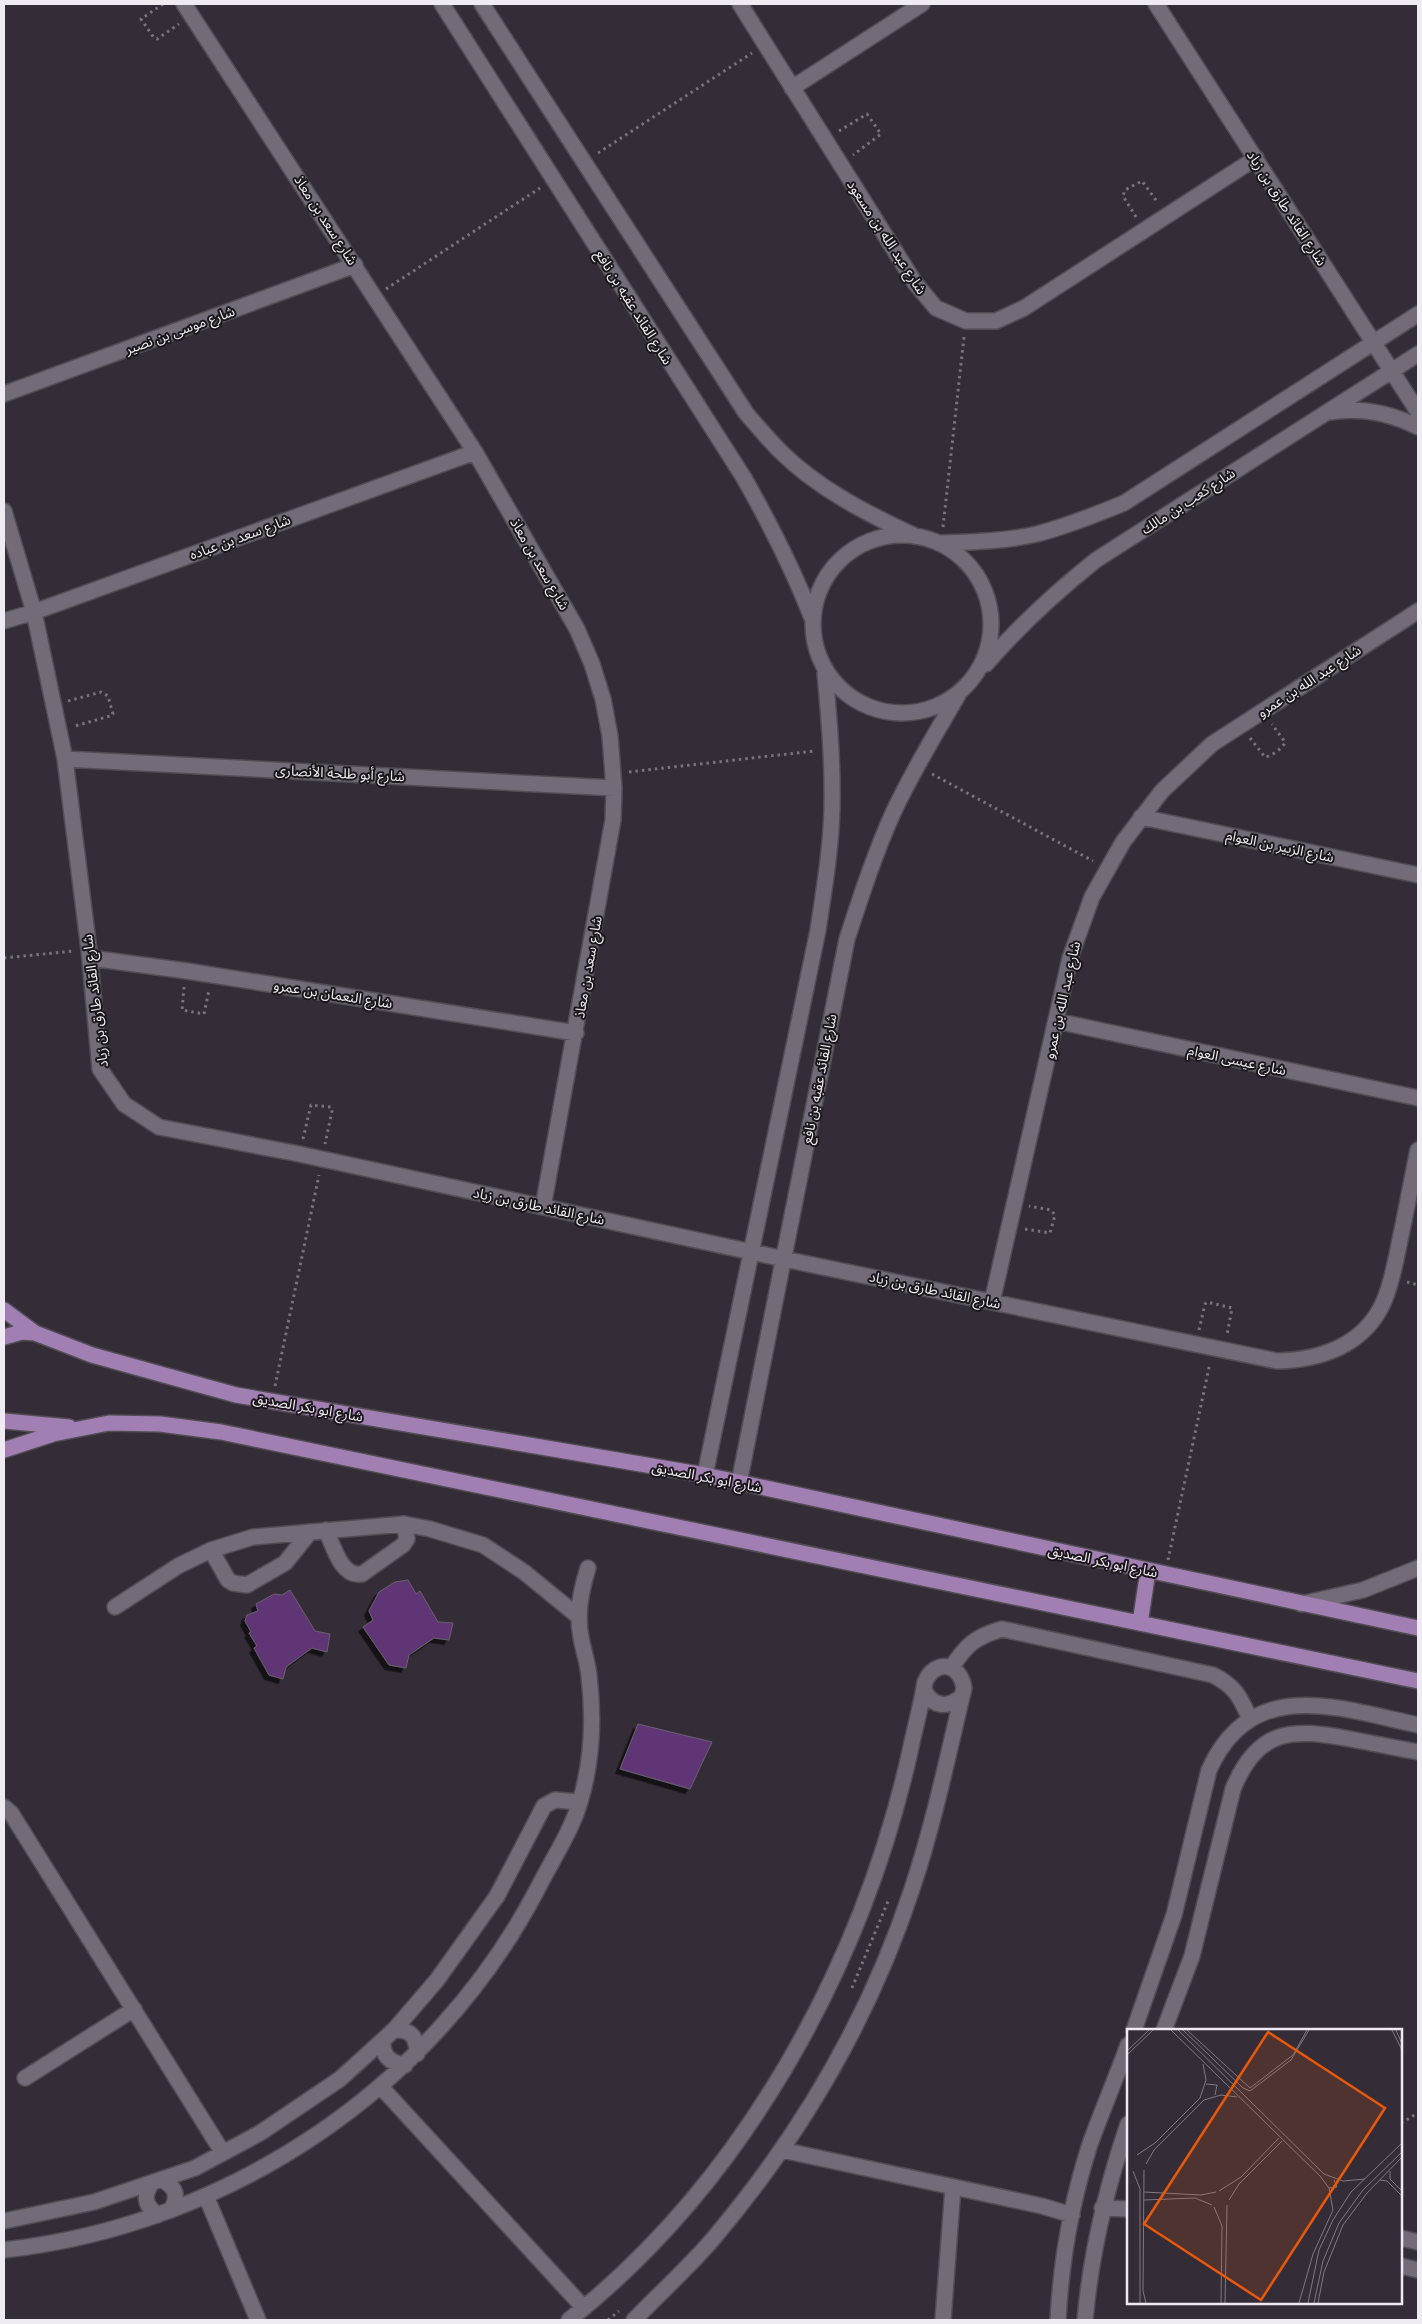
<svg xmlns="http://www.w3.org/2000/svg" width="1422" height="2324" viewBox="0 0 1422 2324" font-family="Montserrat,'Noto Sans Arabic',sans-serif">
<defs>
<filter id="shadow"><feDropShadow dx="-4.5" dy="4.5" stdDeviation="0" flood-color="#0009"/></filter>
</defs>
<rect width="100%" height="100%" fill="#342d37"/>
<!-- building -->
<path fill="#613475" stroke="#69616d" filter="url(#shadow)" d="M408,1580L416,1594L420,1591L438,1622L453,1623L449,1640L434,1638L409,1655L406,1668L389,1665L363,1627L373,1620L369,1611L379,1592L395,1582Z
M290,1590L315,1631L330,1634L327,1652L312,1648L286,1667L283,1679L269,1675L254,1648L257,1646L249,1633L251,1632L245,1621L247,1615L258,1611L256,1604L274,1594L282,1595Z
M638,1724L712,1742L690,1789L620,1769Z"/>
<g fill="none" stroke-linecap="round" stroke-linejoin="round">
<defs>
<path id="minor" d="M184,4L475,452L577,629L592,664L603,699L610,736L614,788L613,820L543,1207
M442,4L744,478C770,524 793,569 812,618
M482,4L746,413C757,426 768,439 780,451C817,488 866,513 913,535
M740,4L915,283L936,308L966,321H996L1024,308L1256,158
M1156,4L1418,412
M792,88L922,4
M4,394L355,265
M1330,412C1362,407 1390,413 1418,427
M4,511L34,612L65,759L89,950L100,1069L124,1104L159,1127L299,1154L784,1259L1277,1361C1321,1360 1365,1345 1384,1301C1393,1280 1396,1258 1401,1235C1407,1207 1412,1178 1418,1150
M813 624a89 89 0 1 1 178 0a89 89 0 1 1-178 0Z
M941,543C973,542 1006,541 1037,534C1067,526 1095,515 1124,503L1418,314
M4,621L34,612L475,452
M986,664C1020,625 1056,592 1096,560L1418,354
M65,759L614,788
M1141,817L1418,875
M90,958L187,971L576,1033
M1056,1021L1418,1098
M992,1302L1070,958L1092,897L1123,842L1162,791L1212,744L1418,611
M705,1475L818,930C824,890 831,849 832,808C833,763 829,718 825,673
M739,1483L847,939C861,896 875,853 893,813C912,772 936,733 958,695
M326,1530C333,1545 341,1578 362,1574L403,1545L407,1539L404,1524
M211,1550L228,1580L233,1583L247,1585L285,1563L310,1532
M1301,1604L1363,1590L1418,1568
M115,1607L178,1566L211,1550L253,1537L404,1524L430,1529L483,1545L524,1572L579,1617
M951,1668C967,1644 975,1637 1002,1629L1213,1675C1236,1687 1240,1697 1250,1719
M924,1690C933,1707 948,1709 962,1696
M4,1807L11,1813L223,2153
M394,2030C411,2029 417,2037 417,2054
M1134,2030L1174,1915L1209,1770C1252,1675 1339,1708 1418,1725
M1164,2030L1192,1956L1233,1789C1258,1728 1292,1728 1350,1739C1373,1743 1395,1748 1418,1752
M383,2040C382,2056 390,2063 405,2065
M25,2078L134,2009
M381,2087L584,2308
M782,2150L1042,2206L1072,2215
M162,2180C176,2187 179,2196 171,2210
M151,2184C143,2197 145,2206 158,2215
M206,2196L258,2320
M1102,2208L1128,2209
M4,2221L94,2202L195,2168L260,2133L340,2079L394,2030L437,1980L497,1896L544,1806L555,1800L580,1802
M1401,2238L1418,2242
M4,2250C229,2225 433,2089 538,1888C552,1860 571,1832 580,1802C592,1762 594,1718 589,1676C588,1663 583,1650 581,1637C576,1613 581,1590 588,1568
M1401,2266L1418,2270
M569,2320C743,2182 860,1970 909,1756C914,1731 921,1707 925,1682C935,1659 960,1662 964,1688C948,1755 934,1823 912,1889C870,2017 800,2136 713,2239C689,2267 660,2293 634,2320
M943,2320L953,2187
M1058,2320C1061,2262 1072,2200 1090,2144C1102,2111 1116,2078 1128,2045
M1085,2320C1091,2252 1106,2189 1128,2124"/>
<path id="major" d="M4,1310L35,1333L92,1355L236,1395L705,1475L1418,1628
M4,1337L22,1332L35,1333
M4,1421L69,1427
M4,1450L53,1434L109,1423L160,1424L221,1432L1418,1681
M1140,1623L1148,1571"/>
</defs>
<!-- minor casing -->
<use href="#minor" stroke="#524d55" stroke-width="18"/>
<!-- major casing -->
<use href="#major" stroke="#524d55" stroke-width="18"/>
<!-- path -->
<path stroke="#79737c" stroke-width="3" stroke-dasharray="2.5 4" stroke-linecap="butt" d="M163,4L141,19L154,38L157,39L179,24
M839,131L867,114L881,134L853,155
M598,153L752,53
M1136,217L1123,196L1125,190L1142,181L1158,203
M386,289L540,188
M943,527L964,337
M68,701L101,692L108,696L113,714L110,716L75,726
M1250,738L1265,757C1272,756 1283,748 1285,742L1272,724
M629,772L814,751
M932,774L1093,861
M4,958L74,951
M184,987L182,1010L204,1014L209,990
M303,1139L311,1105L331,1107L332,1111L325,1144
M1025,1229L1050,1233L1055,1215L1051,1210L1029,1206
M1407,1282L1418,1285
M1199,1330L1205,1304L1207,1302L1232,1308L1227,1335
M275,1386L319,1175
M1168,1560L1210,1363
M852,1988L889,1899
M1401,2123L1418,2113
M608,2320L619,2311"/>
<!-- minor -->
<use href="#minor" stroke="#736b77" stroke-width="15"/>
<!-- major -->
<use href="#major" stroke="#a17fb2" stroke-width="15"/>
</g>
<g text-anchor="middle" dominant-baseline="central" stroke-width="4" stroke-linejoin="round" paint-order="stroke">
<!-- street labels -->
<g font-size="14" fill="#f0ebf2" stroke="#1a161b">
<text transform="translate(1287 208) rotate(57)">شارع القائد طارق بن زياد</text>
<text transform="translate(326 220) rotate(57)">شارع سعد بن معاذ</text>
<text transform="translate(887 237) rotate(57)">شارع عبد الله بن مسعود</text>
<text transform="translate(634 307) rotate(58)">شارع القائد عقبه بن نافع</text>
<text transform="translate(180 330) rotate(-20)">شارع موسى بن نصير</text>
<text transform="translate(1188 501) rotate(-33)">شارع كعب بن مالك</text>
<text transform="translate(240 537) rotate(-20)">شارع سعد بن عباده</text>
<text transform="translate(540 564) rotate(60)">شارع سعد بن معاذ</text>
<text transform="translate(1309 681) rotate(-33)">شارع عبد الله بن عمرو</text>
<text transform="translate(340 773) rotate(3)">شارع أبو طلحة الأنصارى</text>
<text transform="translate(1280 846) rotate(12)">شارع الزبير بن العوام</text>
<text transform="translate(588 967) rotate(-80)">شارع سعد بن معاذ</text>
<text transform="translate(333 994) rotate(9)">شارع النعمان بن عمرو</text>
<text transform="translate(1062 1000) rotate(-77)">شارع عبد الله بن عمرو</text>
<text transform="translate(95 1001) rotate(-97)">شارع القائد طارق بن زياد</text>
<text transform="translate(1237 1060) rotate(12)">شارع عيسى العوام</text>
<text transform="translate(819 1079) rotate(-79)">شارع القائد عقبه بن نافع</text>
<text transform="translate(539 1206) rotate(12)">شارع القائد طارق بن زياد</text>
<text transform="translate(935 1290) rotate(12)">شارع القائد طارق بن زياد</text>
<text transform="translate(308 1407) rotate(10)">شارع ابو بكر الصديق</text>
<text transform="translate(707 1477) rotate(11)">شارع ابو بكر الصديق</text>
<text transform="translate(1103 1561) rotate(12)">شارع ابو بكر الصديق</text>
</g>
</g>
<!-- overview -->
<g transform="translate(1127 2029)">
<rect width="275" height="275" fill="#342d37"/>
<path fill="none" stroke="#7f7982" stroke-width="1" d="M44,1L193,147L202,159L206,181M51,1L197,145L216,152L238,150M56,1L116,59L123,62L164,31L182,1M60,1L123,59L166,26L180,1M265,1L275,21M269,1L275,15M0,22L22,1M0,26L26,1M79,55L90,56L88,66M10,126L28,114L73,69L79,51L76,35M19,135L27,121L77,71L94,66L110,68M17,141L16,262L19,274M6,142L13,160V274M263,142V150L275,162M253,151L260,152L275,167M202,159L210,158L207,151M92,162L114,148L152,109M17,163L74,166L89,163M17,171L68,169L85,176M102,171L112,155L155,112M87,178L95,197L94,274M98,274L100,176M172,274L186,225L206,181M181,274L192,221L206,191L224,163L275,114M187,274L196,232L212,194L236,161L275,123M191,274L197,243L216,196L240,164L275,128"/>
<path fill="#e8590c" fill-opacity="0.15" stroke="#e8590c" stroke-width="2.5" d="M141,3L258,79L134,271L17,195Z"/>
<rect width="275" height="275" fill="none" stroke="#f0ebf2" stroke-width="2.5"/>
</g>
<!-- border -->
<rect width="1422" height="2324" fill="none" stroke="#f0ebf2" stroke-width="10"/>
</svg>
